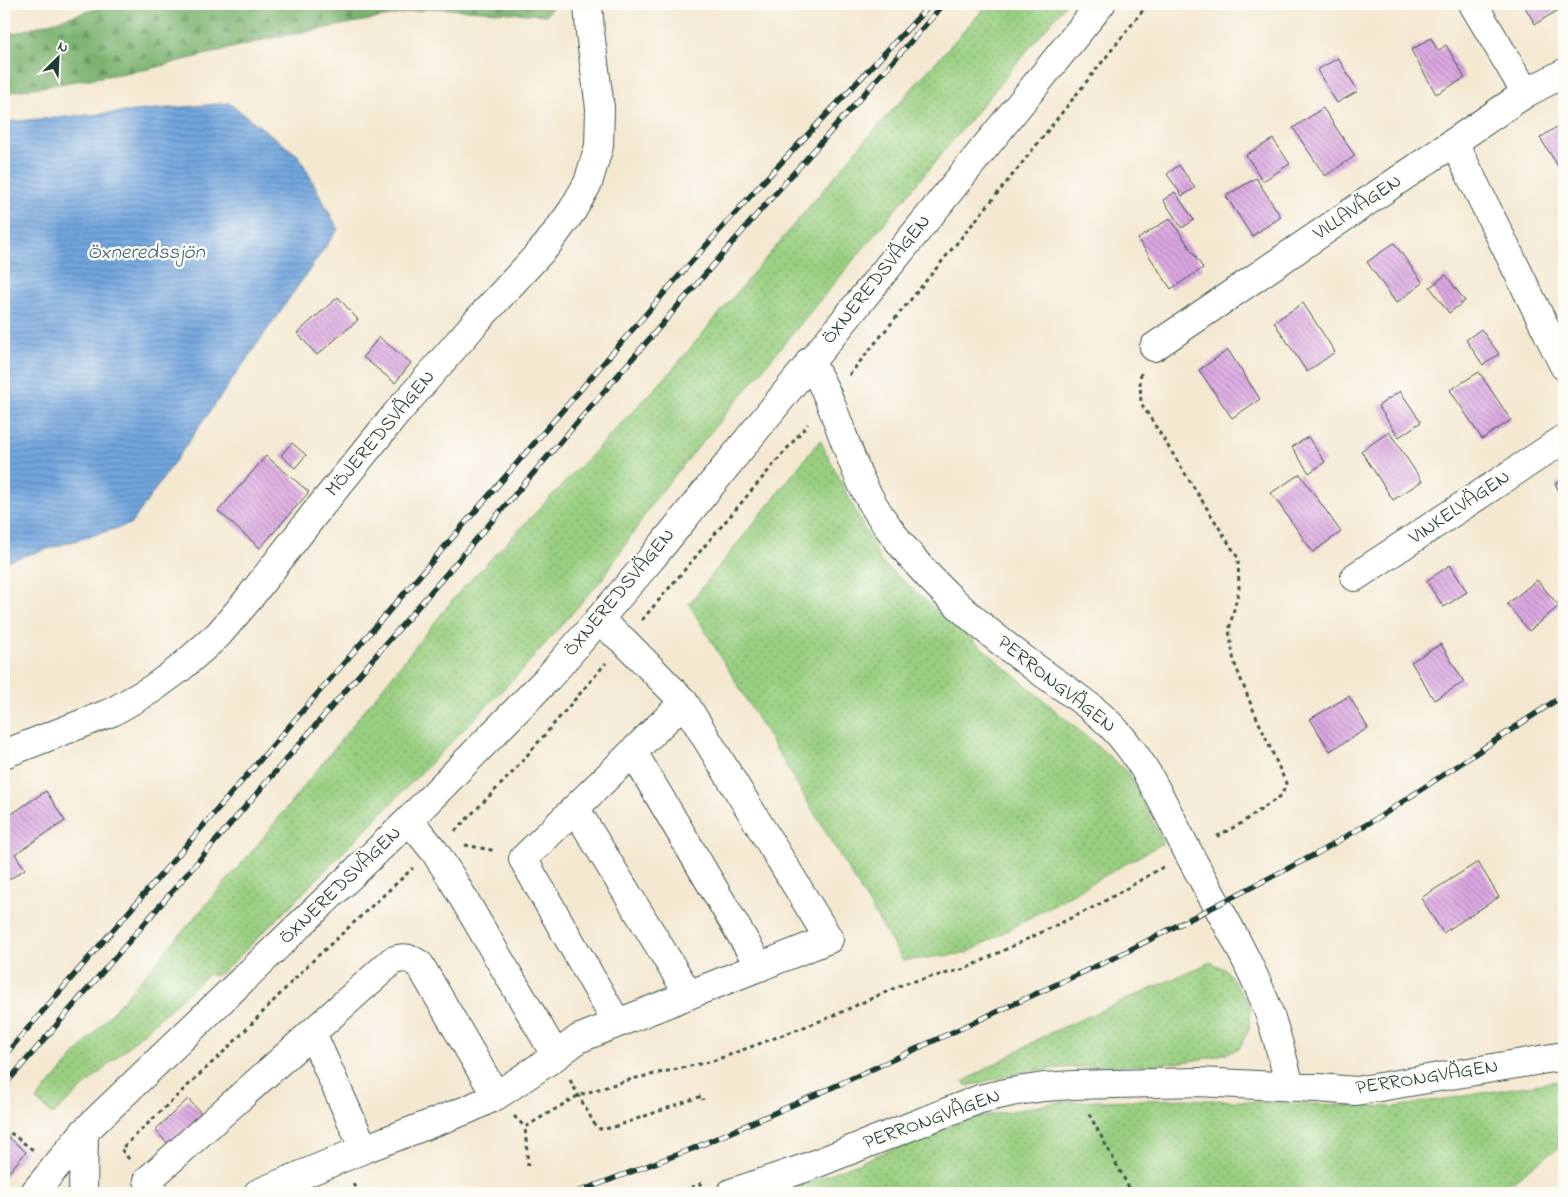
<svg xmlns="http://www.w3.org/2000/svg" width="1568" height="1197" viewBox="0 0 1568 1197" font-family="'Indie Flower',sans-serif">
<defs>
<pattern id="grass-dots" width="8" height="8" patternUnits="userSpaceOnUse" patternTransform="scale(1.25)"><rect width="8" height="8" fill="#99cf80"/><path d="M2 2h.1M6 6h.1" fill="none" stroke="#7ca96a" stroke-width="1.8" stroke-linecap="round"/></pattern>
<pattern id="forest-firs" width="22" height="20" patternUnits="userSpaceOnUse" patternTransform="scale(1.25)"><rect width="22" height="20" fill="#7ab26e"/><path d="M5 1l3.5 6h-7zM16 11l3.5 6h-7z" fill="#63925b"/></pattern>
<pattern id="water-rules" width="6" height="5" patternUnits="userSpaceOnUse" patternTransform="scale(1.25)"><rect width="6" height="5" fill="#72a5de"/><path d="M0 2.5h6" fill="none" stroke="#5d88b5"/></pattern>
<pattern id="building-back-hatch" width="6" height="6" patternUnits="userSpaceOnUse" patternTransform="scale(1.25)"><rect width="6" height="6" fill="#dba7e1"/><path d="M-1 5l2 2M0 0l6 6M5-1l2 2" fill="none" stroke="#b189b7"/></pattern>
</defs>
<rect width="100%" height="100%" fill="#fdfcf7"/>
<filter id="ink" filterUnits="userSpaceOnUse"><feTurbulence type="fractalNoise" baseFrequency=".02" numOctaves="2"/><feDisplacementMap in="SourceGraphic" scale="10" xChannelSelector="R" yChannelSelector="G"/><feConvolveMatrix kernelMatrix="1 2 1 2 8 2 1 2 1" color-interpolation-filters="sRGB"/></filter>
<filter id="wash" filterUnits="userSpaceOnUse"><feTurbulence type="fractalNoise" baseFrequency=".0096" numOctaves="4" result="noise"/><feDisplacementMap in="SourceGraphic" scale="20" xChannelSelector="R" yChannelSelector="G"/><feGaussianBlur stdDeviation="1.12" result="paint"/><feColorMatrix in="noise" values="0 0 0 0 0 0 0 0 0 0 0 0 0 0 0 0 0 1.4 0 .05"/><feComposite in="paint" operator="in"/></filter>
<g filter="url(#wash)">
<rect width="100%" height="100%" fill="#f4e8d1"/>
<!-- grass -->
<path fill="url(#grass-dots)" stroke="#5c865a" d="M988,4H1066L656,498L604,577L521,671L287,909L224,971L215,976L208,974L53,1115L36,1100L250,854L458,593L667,376L860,146Z
M820,440L881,562L1129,773L1163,843L967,953L903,961L689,604Z
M1211,962L1227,971L1251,1007L1249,1029L1239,1049C1178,1071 1112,1063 1049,1069C1022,1071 994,1080 967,1086L963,1082L1046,1035Z
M1564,1080V1143L1497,1193H782L969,1119L1059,1102L1184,1099L1394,1107Z"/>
<!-- forest -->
<path fill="url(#forest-firs)" stroke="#4c7851" d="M113,4H555L546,15L433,8L267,39L149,69L4,93V36Z"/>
<!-- water -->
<path fill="url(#water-rules)" stroke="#487189" d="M229,103L299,156L338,229L131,524L4,562V122Z"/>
<g id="blocks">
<!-- building -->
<path fill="url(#building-back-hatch)" d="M1523,4H1560L1562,8L1535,24Z
M1431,38L1438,51L1446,45L1465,78L1436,94L1411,50Z
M1338,58L1358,91L1337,103L1317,70Z
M1323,108L1355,156L1325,176L1293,128Z
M1564,122V175L1540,138Z
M1273,139L1290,164L1263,181L1246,155Z
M1179,165L1195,188L1182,196L1167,174Z
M1256,178L1281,217L1252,236L1226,196Z
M1175,192L1194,220L1182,228L1163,200Z
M1170,218L1203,268L1171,289L1138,239Z
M1394,243L1423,283L1396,303L1367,262Z
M1446,275L1465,301L1449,313L1430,287Z
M338,297L358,320L317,355L297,333Z
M1303,303L1335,352L1307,372L1274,322Z
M1481,329L1499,354L1483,365L1466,340Z
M379,337L411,363L395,383L363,357Z
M1228,350L1260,399L1232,418L1199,370Z
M1479,372L1511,420L1482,439L1450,390Z
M1400,391L1421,422L1399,437L1378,406Z
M1389,432L1422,481L1393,500L1361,451Z
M1308,437L1325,462L1309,473L1292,447Z
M292,443L306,455L295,468L281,455Z
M266,456L309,492L260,548L218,511Z
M1300,474L1341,532L1313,552L1271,493Z
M1564,479V499L1555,484Z
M1450,565L1467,592L1444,607L1426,581Z
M1537,580L1559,606L1529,631L1507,604Z
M1441,644L1464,682L1434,700L1411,662Z
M1349,696L1368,728L1330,751L1310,719Z
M46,791L65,821L15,854L25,869L4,883V819Z
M1478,862L1499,897L1443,933L1421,898Z
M188,1099L206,1118L173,1149L155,1130Z
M4,1133L26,1152L4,1178Z"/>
</g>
</g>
<g filter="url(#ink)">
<use href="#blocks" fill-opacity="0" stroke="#3f574c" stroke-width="1"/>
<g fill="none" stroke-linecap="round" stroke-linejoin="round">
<defs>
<path id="minor" d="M1473,4L1526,93
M1454,142L1564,366
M1154,347L1526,93L1564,73
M810,361C817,375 825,388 830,402C840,426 848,452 859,477C870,503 887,527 904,548C940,593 983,629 1029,663C1053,681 1078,696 1101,716C1142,752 1162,802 1187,850C1213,900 1244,949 1265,1002C1276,1030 1283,1058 1290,1087
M1355,577L1564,439
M633,752L760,967
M4,754L112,712L152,689L178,670L218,635L247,601L316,512L396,414L476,322L547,245L572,211L588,183L599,146L600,108L590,32L588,4
M575,808L689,995
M617,1023L523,859L684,702
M312,1033L364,1149
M556,1056L578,1039L829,939L684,702L624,641L598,620
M34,1193L84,1132L409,820L548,678L651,559L1101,4
M83,1193L84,1132
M155,1193L148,1180L392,961C404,956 411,958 420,965L496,1096
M258,1193L364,1149L469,1109L496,1096L556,1056L451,877L435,852L409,820
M731,1193L805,1168L980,1099L1011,1092L1044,1087L1073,1085L1198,1082L1318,1088L1356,1091L1564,1056"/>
</defs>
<!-- minor casing -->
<use href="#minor" stroke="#3f574c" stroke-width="30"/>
<!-- path -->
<path stroke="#3f574c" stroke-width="3" stroke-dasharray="4 4" stroke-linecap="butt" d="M1141,373L1140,380L1141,403L1238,558L1239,589L1229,630L1234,662L1252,707L1286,783L1282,795L1240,824L1214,838
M849,375L1015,172L1148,4
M642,620L808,424
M455,831L512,773L606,663
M465,845L496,851
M570,1080L595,1125L600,1129L611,1128L702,1096L703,1100
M1089,1114L1132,1193
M514,1116L525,1127
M4,1128L33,1150
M129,1159L121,1149L236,1040L308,965L413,868
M528,1166L525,1127L579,1095L632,1079L713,1061L828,1018L906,983L965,969L1098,905L1163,867
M353,1184L359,1193
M676,1193L703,1183"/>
<!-- minor -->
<use href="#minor" stroke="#fff" stroke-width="28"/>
<defs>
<path id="rail" d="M4,1056L678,277L762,183L931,4
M4,1086L759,212L944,4
M575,1193L692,1149L831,1088L1116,957L1316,854L1381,816L1564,695"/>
</defs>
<!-- rail casing -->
<use href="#rail" stroke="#1f3d34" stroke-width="5.5"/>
<!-- rail -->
<use href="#rail" stroke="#fdfcf7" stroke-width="4" stroke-dasharray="11" stroke-linecap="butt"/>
</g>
</g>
<g text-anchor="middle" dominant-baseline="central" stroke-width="5" stroke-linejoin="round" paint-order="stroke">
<!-- street labels -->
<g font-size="20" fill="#1f3d34" stroke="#fdfcf7">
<text transform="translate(1358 208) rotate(-34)">VILLAVÄGEN</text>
<text transform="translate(877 280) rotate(-51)">ÖXNEREDSVÄGEN</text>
<text transform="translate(381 434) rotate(-50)">MÖJEREDSVÄGEN</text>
<text transform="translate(1460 508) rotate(-34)">VINKELVÄGEN</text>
<text transform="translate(620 593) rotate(-50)">ÖXNEREDSVÄGEN</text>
<text transform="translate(1056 685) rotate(38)">PERRONGVÄGEN</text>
<text transform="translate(341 886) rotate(-44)">ÖXNEREDSVÄGEN</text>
<text transform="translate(1427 1078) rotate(-9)">PERRONGVÄGEN</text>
<text transform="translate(932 1120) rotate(-20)">PERRONGVÄGEN</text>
</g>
<!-- water labels -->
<g font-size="21" font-style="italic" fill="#3c6170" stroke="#fdfcf7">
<text x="146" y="253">Öxneredssjön</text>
</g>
</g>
<!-- margin -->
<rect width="1568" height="1197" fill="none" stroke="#fdfcf7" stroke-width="20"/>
<!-- north arrow -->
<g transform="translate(58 58) rotate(24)" stroke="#fdfcf7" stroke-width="4" paint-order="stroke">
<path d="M0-4L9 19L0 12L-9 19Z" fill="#1f3d34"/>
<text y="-8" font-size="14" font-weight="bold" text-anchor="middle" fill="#1f3d34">N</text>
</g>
</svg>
